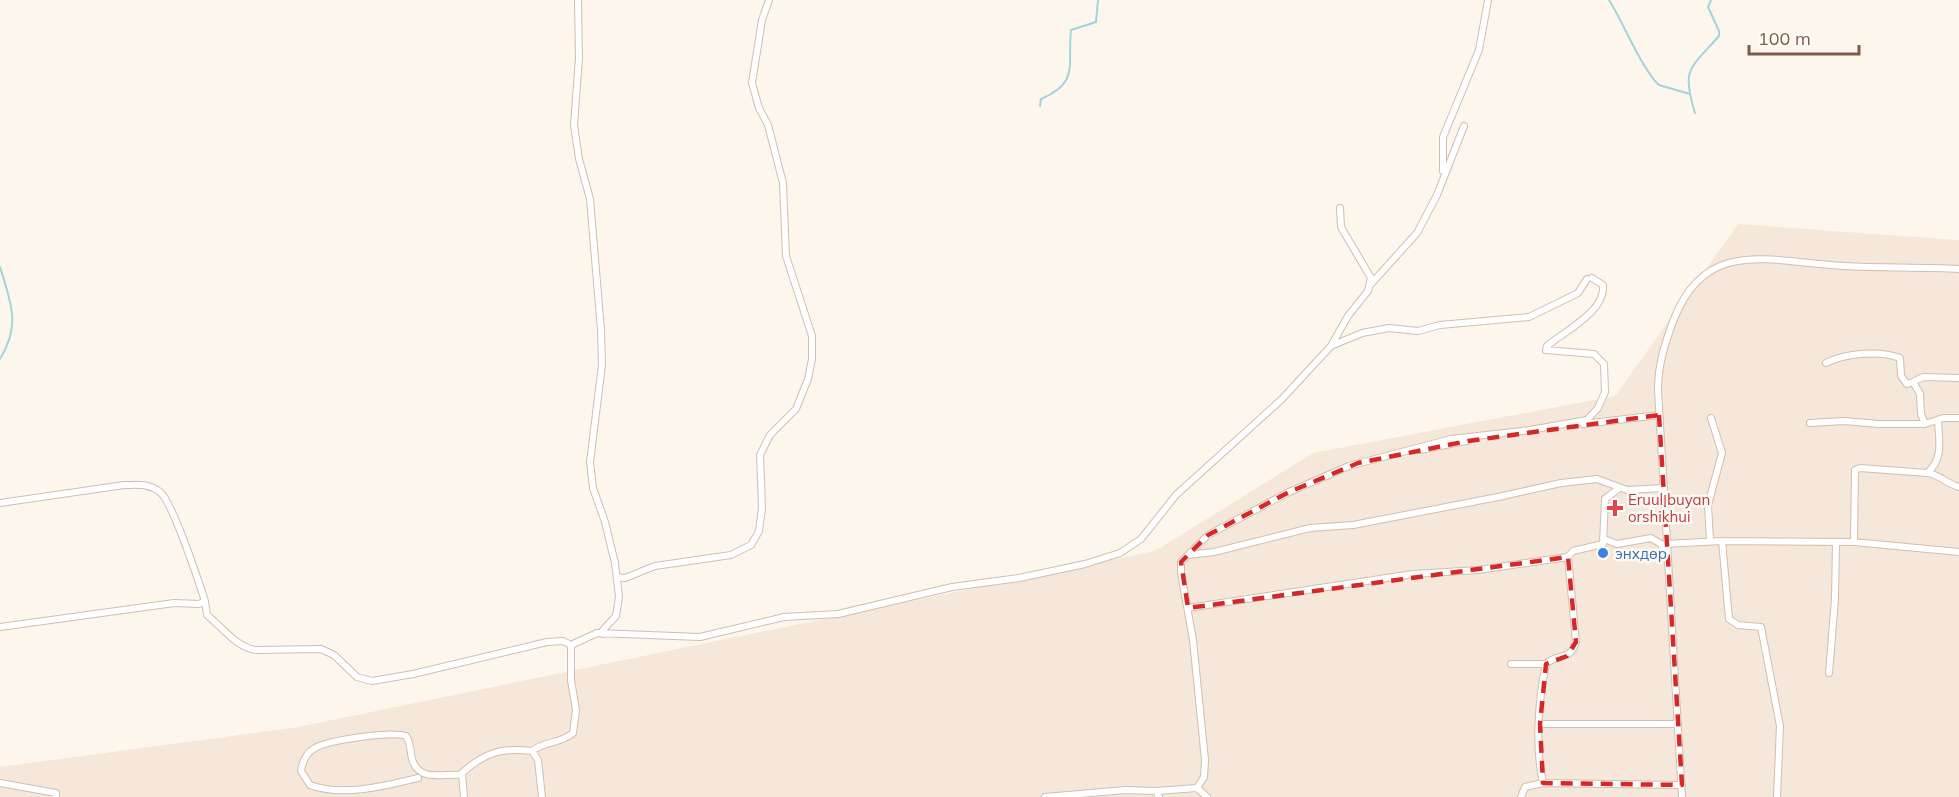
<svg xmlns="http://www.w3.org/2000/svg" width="1959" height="797" viewBox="0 0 1959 797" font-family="Mulish,sans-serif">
<rect width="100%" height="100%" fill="#fdf6ec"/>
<!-- residential -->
<path fill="#f5e8da" d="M1738,224L1959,240V797H0V767L298,727L1155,551L1313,453L1615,396Z"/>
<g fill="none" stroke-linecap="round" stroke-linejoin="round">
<!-- stream -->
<path stroke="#a5d3da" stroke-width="2" d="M1609,0C1626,27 1635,56 1655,81L1659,85L1690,94
M1040,106L1041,99C1080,82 1067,66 1071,30L1096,22L1098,0
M1695,113C1681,68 1690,69 1719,36V31L1708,7L1711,0
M0,267C11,303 21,325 0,359"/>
<defs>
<path id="street" d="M578,0L579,58L574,125L579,159L590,199L601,330L602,365L590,462L593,488L605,522L615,563L619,597L616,616L603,630V634
M1443,171V137L1479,50L1488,0
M1371,284L1417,233L1437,195L1464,126
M1331,346L1362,333L1389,328L1418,331L1440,325L1529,317L1578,293L1587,279
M1826,363C1846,353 1879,350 1900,358L1901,376L1907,384L1913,382L1920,394L1921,414L1925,424
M1913,382L1923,377L1959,378
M1810,423L1844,421L1879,424H1925L1943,418H1959
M1583,424L1659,415
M1420,450L1466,441
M1927,473C1939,474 1947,484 1959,487
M0,503L124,485C138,485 148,483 160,492C172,501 199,582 205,601L207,615C222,627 237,648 256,650L321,649L334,655L357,677L372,681L413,674L547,642L563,641L571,645
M1604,539L1617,544L1651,538L1661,544L1665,551
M1710,541L1708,505L1722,453L1711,418
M1722,541L1854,542L1959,552
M1854,542L1855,470L1860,468L1927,473C1944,459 1939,440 1938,421
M1665,544L1722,541L1729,619L1738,625L1761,627L1780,726L1777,797
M1188,555L1214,552L1310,528L1353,525L1498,497L1561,483L1597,479L1627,490L1663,488
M617,577L625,578L655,566L731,555L751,545L759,531L762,508L760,455L770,435L796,409L808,379L812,359V336L786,256L783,183L768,125L759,108L752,83L762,20L769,0
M1188,608L1413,574L1478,570L1568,557L1573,551L1603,544L1605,499L1618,489
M0,627L174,603L199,604L205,601
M571,645L597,633L700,637L784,617L838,614L952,587L1019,578L1085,564L1120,553L1141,539L1176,495L1282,399L1331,346L1348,316L1368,291L1371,278L1341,227L1340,208
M1511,664H1546
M1829,673L1835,599L1836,542
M1540,724H1678
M532,751L538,760L542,797
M418,778C385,786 342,797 310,785L301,771C302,762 307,752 315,748C328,740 392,731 406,736C411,743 410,751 412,759C419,783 444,773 462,775
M0,783L56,793V797
M1543,783L1682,785
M1197,788L1207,797
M1156,791L1197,788L1204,777L1205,760L1193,640L1181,573V562L1208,535L1289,492L1349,466L1451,439L1530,430L1587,420L1598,408L1605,392L1604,364L1594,354L1546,350L1547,346C1565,331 1606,311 1603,285L1592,278
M464,797L462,773C484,753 502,747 532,751C544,741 560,744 573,733L576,710L571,680V645
M1045,797L1125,790L1156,791L1159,797
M1521,797L1525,787L1543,783C1535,747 1538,701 1546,664C1557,653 1571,661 1576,642L1568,557
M1682,797L1658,390C1658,364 1665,343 1674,319C1707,235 1774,263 1844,266C1882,268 1921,267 1959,269"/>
</defs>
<!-- street casing -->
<use href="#street" stroke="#d1beb0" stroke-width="8"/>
<!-- street -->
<use href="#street" stroke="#fff" stroke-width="6"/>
</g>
<!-- marked area -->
<path fill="none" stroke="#d62828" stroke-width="4.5" stroke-dasharray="12 8" stroke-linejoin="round" d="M1659,415L1682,785L1543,783L1540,724L1546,664L1567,656L1576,642L1568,557L1188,608L1181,562L1208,535L1289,492L1358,463L1468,441Z"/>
<!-- markers -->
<path fill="#e0444e" stroke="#fffaf3" stroke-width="2" d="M1612 499h6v6h6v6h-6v6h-6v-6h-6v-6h6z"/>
<circle fill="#3f7fe0" stroke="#fffaf3" stroke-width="2" cx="1603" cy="553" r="6"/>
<g text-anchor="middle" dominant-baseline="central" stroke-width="5" stroke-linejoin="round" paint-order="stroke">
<!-- health labels -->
<g font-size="15" fill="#be3a42" stroke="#fffaf3" text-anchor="start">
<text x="1628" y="499">Eruul buyan<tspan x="1628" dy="17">orshikhui</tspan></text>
</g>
<!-- shop labels -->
<g font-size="15" fill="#366cbe" stroke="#fffaf3" text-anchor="start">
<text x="1615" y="553">энхдөр</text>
</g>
</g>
<!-- scale -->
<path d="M1749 45v9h110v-9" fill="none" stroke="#7a5c4d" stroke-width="3"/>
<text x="1758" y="45" font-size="18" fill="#7a5c4d" stroke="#fffaf3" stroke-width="4.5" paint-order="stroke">100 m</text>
</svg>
